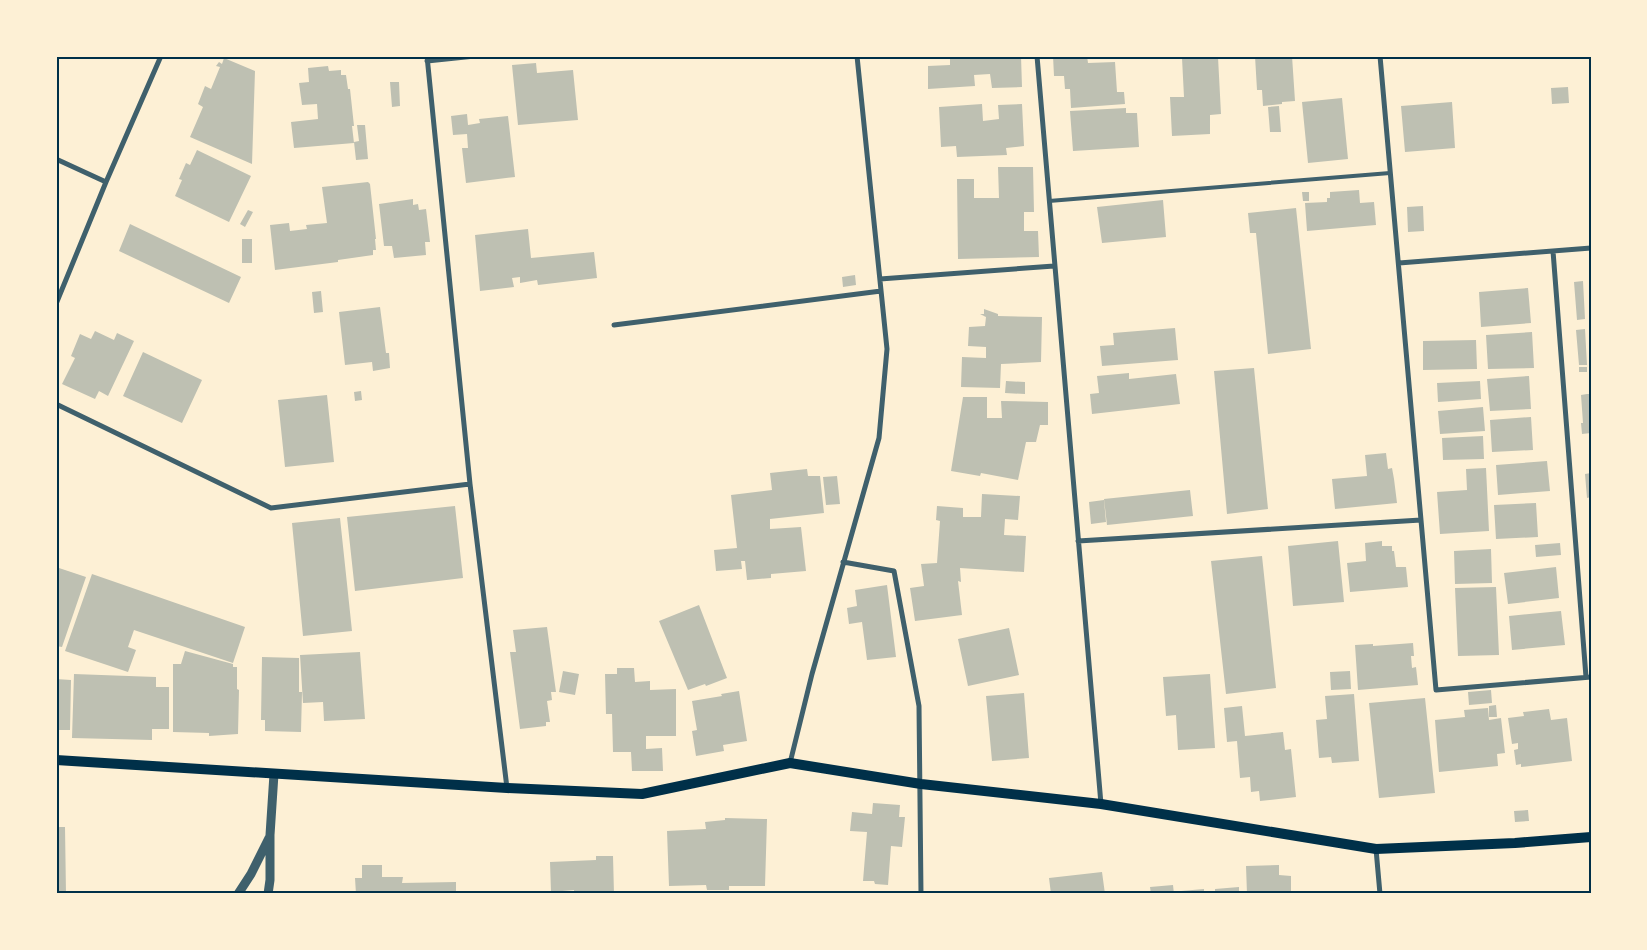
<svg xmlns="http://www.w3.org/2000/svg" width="1647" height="950" viewBox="0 0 1647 950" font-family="Raleway,sans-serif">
<rect width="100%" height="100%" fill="#fdf0d5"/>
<!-- building -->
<path fill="#bec0b2" d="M950,56H1021L1022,87L992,88L990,74L974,75L975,86L928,89V66L950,65Z
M1053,56H1087L1088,63L1115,62L1117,92H1124L1125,104L1071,108L1070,89H1065L1064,76H1054Z
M1255,56H1292L1295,101L1282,102V104L1263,106L1262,90H1257Z
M1218,57L1221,114L1210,115V134L1172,136L1170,97H1184L1182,58Z
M224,58L255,71L252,164L190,137L203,107L198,104L205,86L211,89L220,67L216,66L219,62L222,64Z
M536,63L537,73L573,70L578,120L518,125L512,65Z
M328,66L329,71L341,70V75H346L348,89H350L354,126H352L354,143L294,148L291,122L318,119L317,104L302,105L299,83L309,82L308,68Z
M390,82H399L400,106L392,107Z
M1568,87L1569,103L1552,104L1551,88Z
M1342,98L1348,159L1308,163L1302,102Z
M1452,102L1455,148L1405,152L1401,106Z
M982,104L983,121L999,119L998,105L1022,104L1024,146L1006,148L1007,155L957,157L956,146L941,147L939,107Z
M1279,106L1281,132H1270L1268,107Z
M1126,108V113H1137L1139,147L1073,151L1070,111Z
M467,114L468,125L480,123L479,119L508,116L515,177L466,183L462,148H468L467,134L453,135L451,116Z
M357,125H365L368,159L356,160L354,142L359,141Z
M197,150L251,176L229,222L175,196L182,180L179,179L186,163L190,165Z
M998,167H1033L1034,212H1024V231H1038L1039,257L958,259L957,179H974V198H999Z
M368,182L370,184L376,239H375L376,250H373V255L338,260V262L275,270L270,225L289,223L290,231L307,229L306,225L327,223L322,187Z
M1359,190L1360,203L1374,202L1376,225L1307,231L1305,203L1327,202V198H1330V192Z
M1302,192H1309V201H1303Z
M413,199V205L418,204L419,210L426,209L430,242H425L426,255L394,258L392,246H384L379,204Z
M1163,200L1166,237L1102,243L1097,207Z
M1423,206L1424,231L1408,232L1407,207Z
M1296,208L1311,349L1268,354L1256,233H1250L1248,213Z
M248,210L253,212L245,227L240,224Z
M130,224L241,277L229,303L119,251Z
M528,229L531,258L594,252L597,278L538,285L537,280L520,283V277L512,278L514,287L480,291L475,235Z
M242,239H252V263H242Z
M855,275L856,285L843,287L842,277Z
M1583,281L1585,319L1577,320L1574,282Z
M1528,288L1531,323L1481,327L1479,292Z
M321,291L323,312L314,313L312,292Z
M380,307L386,353H389L390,368L373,371L372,362L345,365L339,312Z
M984,309L998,314V316L1042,317L1041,362L1001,364L1000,388L961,387L962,357L986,358V347L968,346L969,327L985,326L986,317L980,314H984Z
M1175,328L1178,360L1102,366L1100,346L1114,345L1113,333Z
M1585,329L1587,365H1579L1576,330Z
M95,331L114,340L117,333L134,341L108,396L99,391L95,399L62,384L75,358L71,356L80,334L91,339Z
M1532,332L1534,368L1488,369L1486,335Z
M1476,340L1477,369L1423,370V341Z
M143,352L202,380L182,423L123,396Z
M1579,367H1587V372H1579Z
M1254,368L1268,509L1227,514L1214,371Z
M1129,373V379L1176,374L1180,404L1092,414L1090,394L1099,393L1097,376Z
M1529,376L1531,409L1490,411L1487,379Z
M1006,381L1025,382V394L1005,393Z
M1480,381L1481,399L1438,402L1437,383Z
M361,391L362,400L355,401L354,392Z
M1587,394H1589L1591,433L1582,434L1581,423H1583L1581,395Z
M327,395L334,462L285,467L278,400Z
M963,397H987V418H1002L1001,401L1048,402V425H1040L1036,442H1026L1018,480L981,473L980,476L951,471Z
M1483,407L1485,431L1440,434L1438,411Z
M1531,417L1533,450L1492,452L1490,420Z
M1483,436L1484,459L1443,460L1442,438Z
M1386,453L1388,469L1392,468L1394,479L1397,503L1335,509L1332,479L1367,476L1365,455Z
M1547,461L1550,491L1498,495L1496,465Z
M1486,468L1489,531L1440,534L1437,492L1467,490L1466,469Z
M807,469L808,476H820L824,513L770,519V529L801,527L806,571L771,574V578L747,580L745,561H741L742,569L716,571L714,550L737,548L731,495L772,490L770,473Z
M1591,473V497L1587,498L1585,474Z
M837,476L840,504L826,505L823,477Z
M1190,490L1193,516L1107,525L1104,499Z
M982,494L1020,496L1018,520L1005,519L1004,535L1026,536L1024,572L960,568L961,582L958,581L962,615L915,621L910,588L924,586L921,564L937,563L940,521L936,520L937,506L963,508V517H981Z
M1104,500L1106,522L1091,524L1089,502Z
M1536,503L1538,537L1496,539L1494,505Z
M455,506L463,578L355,591L347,517Z
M340,518L352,631L303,636L292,523Z
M1338,541L1344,602L1293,606L1288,546Z
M1382,541V546H1392V551H1394L1396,567H1406L1408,587L1350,592L1347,563L1366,561L1365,543Z
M1560,543L1561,555L1536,557L1535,545Z
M1491,549L1492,583L1455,584L1454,551Z
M1262,556L1276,688L1226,694L1211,561Z
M56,567L86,577L62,647L56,646Z
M1556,567L1559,598L1508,604L1504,573Z
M92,574L245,627L233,663L134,630L128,647L136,650L128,672L65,651Z
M887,585L896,657L867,660L862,622L849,624L847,608L857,606L855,590Z
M1496,587L1499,655L1458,656L1455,588Z
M699,605L727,678L706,686L705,684L688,690L659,621Z
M1561,611L1565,645L1512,650L1509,616Z
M547,627L556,692H551L552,700L547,701L550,722H546V726L520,729L510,652H516L513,630Z
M1009,628L1019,675L968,686L958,639Z
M1413,643L1414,656H1411L1412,668L1416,667L1418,685L1358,690L1355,645L1373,644V646Z
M185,651L233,664V667H237V689L239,690L238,734L209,736V733L173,732V664H181Z
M360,652L365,719L324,721L323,702L303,703L300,655Z
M262,657L299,658V692H302L301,732L265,731V720H261Z
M617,668H634L635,682L650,681V690L676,689V736H646V749L662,748L663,771H632L631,752H613L612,714H606L605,674H617Z
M563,671L579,674L575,695L559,692Z
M1350,671L1351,689L1331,690L1330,672Z
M74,674L156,677V687H169V729H152V740L72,738Z
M1210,674L1215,748L1178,750L1176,715L1166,716L1163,677Z
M56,679L71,680L70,730H56Z
M1491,690L1492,703L1469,705L1468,692Z
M739,691L747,741L723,745L724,751L696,756L692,731L697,730L692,701L722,696L721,694Z
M1024,693L1029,758L992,761L986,696Z
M1354,694L1359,761L1332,763L1331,757L1319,758L1316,720L1327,719L1325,696Z
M1425,698L1435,793L1379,798L1369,703Z
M1496,705L1497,717H1489V706Z
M1242,706L1245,736L1283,732L1285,750L1291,749L1296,797L1260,801L1259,791L1251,792L1250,777L1240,778L1237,741L1227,742L1224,708Z
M1488,708L1489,720L1501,718L1505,753L1497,754L1498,766L1439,772L1435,720L1465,717L1464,710Z
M1549,709L1551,720L1567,718L1572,761L1521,767V764L1516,765L1514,750L1518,749V743L1512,744L1508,718L1524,716L1523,712Z
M873,803L900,805L899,817H905L902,847L891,846L888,885L875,884L874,881H863L867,832L850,831L852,812L872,814Z
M1528,810L1529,821L1515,822L1514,811Z
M725,818L767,819L765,886H729V890H707L706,885L669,886L667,831L706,829L705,822L725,820Z
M56,827H65L66,894H56Z
M596,856H613L614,894H574V890L551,892L550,862L596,860Z
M362,865H382V877H403L402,883L456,882V894H356L355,878H362Z
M1279,865V875L1291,876V894H1247L1246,866Z
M1102,872L1105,894H1051L1049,878Z
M1173,885L1174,894H1151L1150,887Z
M1239,887V894H1181V891L1204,889V892L1215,891V889Z"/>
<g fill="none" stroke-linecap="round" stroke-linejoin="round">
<!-- service -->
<path stroke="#3f606c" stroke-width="4" d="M1049,201L1390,173"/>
<!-- minor -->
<path stroke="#3f606c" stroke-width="5" d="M427,56L470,484L507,788
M1037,56L1101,804
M1380,56L1436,690L1591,677
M427,61L475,56
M56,159L106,182
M1553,251L1586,677
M1399,263L1591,248
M880,279L1054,266
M56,304L106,182L161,56
M614,325L881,291
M56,404L271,508L470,484
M1078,541L1421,520
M843,562L894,571L919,706L921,894
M790,763L812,674L879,438L887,349L857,56
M1376,849L1380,894"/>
<!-- tertiary -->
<path stroke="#3f606c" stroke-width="9" d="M238,894L251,874L269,838
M268,894L270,880V835L274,774"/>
<!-- secondary -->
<path stroke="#003049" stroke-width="10" d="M56,760L507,788L642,794L790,763L921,784L1101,804L1376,849L1515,843L1591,837"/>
</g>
<!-- border -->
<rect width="1647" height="950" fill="none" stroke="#fdf0d5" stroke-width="115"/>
<rect x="58" y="58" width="1532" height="834" fill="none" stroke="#003049" stroke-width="2"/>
</svg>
